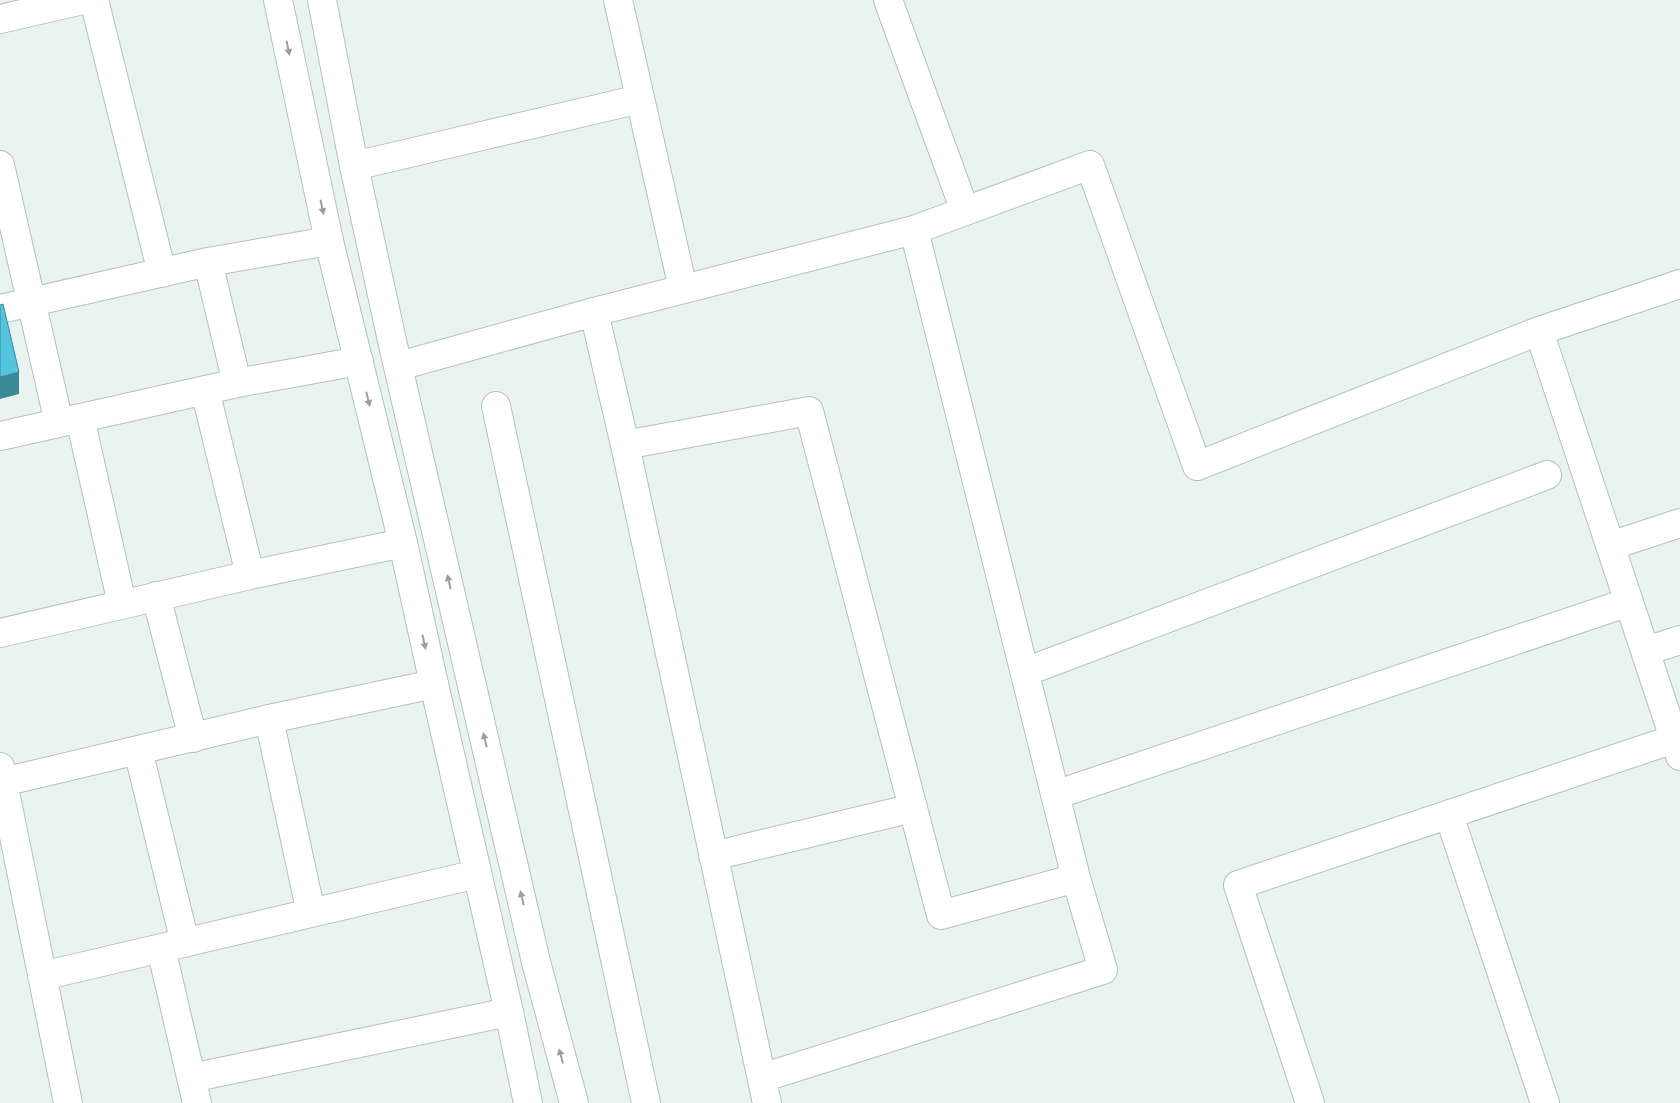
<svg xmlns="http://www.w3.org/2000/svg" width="1680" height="1103" viewBox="0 0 1680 1103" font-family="'Exo 2',sans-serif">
<rect width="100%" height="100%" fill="#e9f4f1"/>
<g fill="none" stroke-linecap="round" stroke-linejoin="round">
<defs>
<path id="street" d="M94,0L162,273
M618,0L683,289
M888,0L965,211
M0,19L83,0
M0,165L59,423
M354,166L640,99
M208,262L237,383
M0,309L208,262L329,241
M594,312L625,445
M1539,331L1680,756
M399,366L594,312L914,230L1090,165L1197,466L1539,331L1680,284
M205,390L250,575
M496,406L646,1103
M80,418L122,604
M0,436L237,383L359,361
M1610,546L1680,523
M156,596L193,738
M0,633L250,575L403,543
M1646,651L1680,640
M1025,672L1547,475
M269,719L311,913
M138,750L185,943
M0,767L68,1103
M3,782L269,719L434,684
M1055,795L1629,602
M1449,815L1545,1103
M713,856L913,808
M161,948L197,1103
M42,976L477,874
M191,1078L509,1012
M762,1078L1103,970L1076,878
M767,1103L625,445L809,411L941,915L1076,878L914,230
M1310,1103L1238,885L1674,739"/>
<path id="secondary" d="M278,0L329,241L403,543L434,684L509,1012L528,1103
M322,0L354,166L393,345L536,962L574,1103"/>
</defs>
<!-- street casing -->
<use href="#street" stroke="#b5c1be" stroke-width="30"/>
<!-- secondary casing -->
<use href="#secondary" stroke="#b5c1be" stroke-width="30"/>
<!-- street -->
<use href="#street" stroke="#fff" stroke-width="28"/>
<!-- secondary -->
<use href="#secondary" stroke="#fff" stroke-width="28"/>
</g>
<!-- shaded-wall -->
<path fill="#398999" d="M19,372V394L0,399V377Z"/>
<!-- building -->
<path fill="#52c4db" stroke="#398999" d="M3,304L19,372L0,377V305Z"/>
<!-- one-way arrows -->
<defs><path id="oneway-solid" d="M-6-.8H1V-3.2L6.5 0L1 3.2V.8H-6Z" transform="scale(1.25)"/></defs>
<g fill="#9d9f9e">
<use href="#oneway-solid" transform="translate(288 48) rotate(78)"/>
<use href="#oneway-solid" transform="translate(322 207) rotate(78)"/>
<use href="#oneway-solid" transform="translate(368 399) rotate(76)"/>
<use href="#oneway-solid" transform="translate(449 582) rotate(-103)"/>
<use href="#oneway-solid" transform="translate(424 642) rotate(78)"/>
<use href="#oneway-solid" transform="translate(485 740) rotate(-103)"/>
<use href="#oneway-solid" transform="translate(522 898) rotate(-103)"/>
<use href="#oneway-solid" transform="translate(561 1056) rotate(-105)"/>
</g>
</svg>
